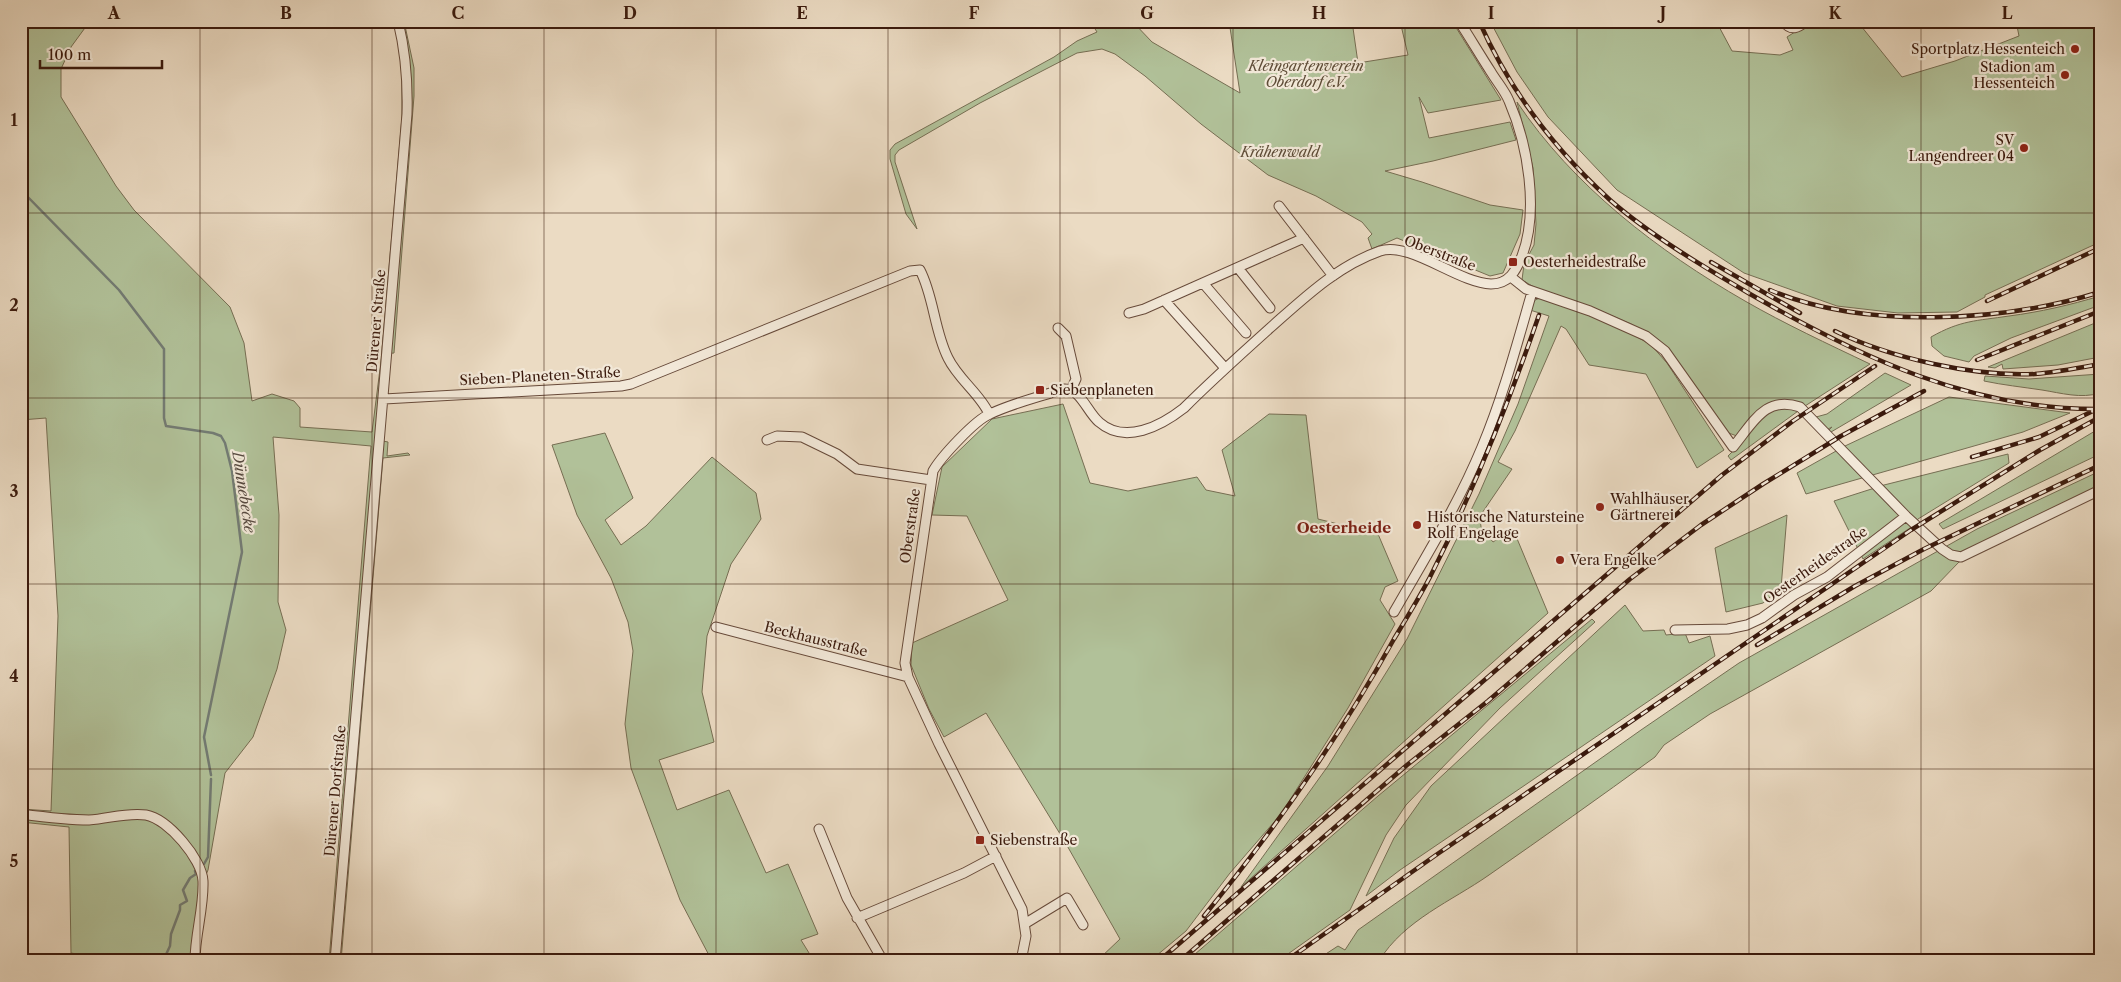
<svg xmlns="http://www.w3.org/2000/svg" width="2121" height="982" viewBox="0 0 2121 982" font-family="'Libre Caslon Text',serif">
<rect width="100%" height="100%" fill="#ebdbc3"/>
<filter id="stains"><feTurbulence type="fractalNoise" baseFrequency=".004" numOctaves="4"/><feColorMatrix values="0 0 0 0 .2 0 0 0 0 .09 0 0 0 0 .02 0 0 0 .5 -.17"/></filter>
<radialGradient id="worn" r=".72"><stop offset=".6" stop-color="#630" stop-opacity="0"/><stop offset="1" stop-color="#630" stop-opacity=".3"/></radialGradient>
<!-- green -->
<path fill="#b1c199" stroke="#766e53" d="M21,21H90L71,47L61,69V97L116,186L134,210L230,307L244,343L252,401L272,394L294,401L300,408V427L372,432L381,361L402,117V64L394,21H404L414,68V96L394,353L383,354V441L388,442L387,456L408,453L410,455L383,458L341,961H329L371,446L273,437L279,515L278,602L286,630L277,669L253,737L225,773L208,870L201,887L192,961H116L71,953L69,827L21,822V809L51,811L58,616L46,418L21,420Z
M1090,21H1132L1152,42L1240,93L1229,21H1352L1358,63L1408,55L1400,21H1452L1501,100L1428,113L1419,97L1429,138L1510,122L1516,140L1433,161L1385,171L1422,182L1490,205L1523,210L1520,234L1503,273L1490,276L1397,238L1372,249L1368,238L1372,234L1362,222L1316,196L1268,175L1201,124L1145,76L1115,54L1102,49L1077,53L980,103L899,150L895,155V162L917,229L906,214L890,159V150L895,144L1054,57L1077,41L1097,32Z
M1490,21H1504L1505,27L1529,21H1716L1732,51L1780,55L1793,50L1787,37L1812,21H1857L1902,77L1955,61L2019,36L2016,21H2100V242L1985,295V297L1957,312L1898,313L1837,306L1744,273L1617,190L1548,117L1517,72Z
M1517,102C1573,186 1658,251 1745,301C1785,324 1828,344 1870,364L1805,406L1731,460L1728,456L1745,439L1726,432L1654,337L1631,324L1594,308L1539,290L1522,280L1524,264L1534,245L1536,224L1533,168Z
M2100,296V305L2011,338L1974,356L1969,362L1944,356L1932,346L1931,337C1961,320 1976,321 2009,316C2040,312 2070,305 2100,296Z
M1542,298L1620,327L1651,345L1667,363L1724,450L1697,468L1646,374L1589,365L1566,329L1561,326L1515,431L1498,462L1512,469L1480,516L1481,527L1493,542L1513,529L1548,613L1241,887L1328,766L1407,639L1479,494L1518,404L1549,316L1530,310C1532,302 1534,299 1542,298Z
M2100,321V357L2058,365L2003,369L2002,364L1995,368L1988,367Z
M1885,373L1911,385L1831,432L1829,430L1832,427L1828,429L1816,417L1827,414Z
M2100,374V393C2081,399 2061,393 2042,390C2022,387 2003,385 1984,381L1985,376L2029,379Z
M1949,397L2070,413L2023,432L1806,494L1797,473L1845,446Z
M1063,404L1090,483L1128,491L1197,477L1206,490L1235,496L1222,450L1269,414L1306,415L1318,519L1378,534L1398,581L1385,587L1380,600L1395,624L1348,708L1281,814L1230,873L1186,931L1156,956L1155,961H1100L1099,959L1120,939L1065,842L986,713L944,737L929,709L911,665L912,643L1008,600L967,516L932,515L942,467L992,419Z
M2100,428V454L1943,529L1939,524Z
M605,433L633,498L605,520L621,545L646,526L712,457L756,493L761,519L731,564L707,636L702,692L714,742L659,760L677,810L729,790L766,873L788,864L818,934L801,940L814,961H712L680,900L631,768L625,724L633,651L628,622L611,578L577,515L552,445Z
M2008,454L2009,463L1918,519L1910,528L1863,559L1834,501L1884,485Z
M2100,471V493L1959,562L1931,591L1710,714L1664,745L1655,757C1600,797 1545,836 1489,875C1452,901 1404,920 1379,961H1315L1338,946L1345,950L1358,930L1641,730L1739,663L1977,529Z
M1787,515L1781,588L1763,603L1726,612L1715,548Z
M1625,605L1643,631L1664,630L1666,635L1685,633L1689,643L1710,636L1715,656L1400,870L1366,896L1394,838L1431,786Z
M1592,619L1595,622L1500,708L1406,805L1386,835L1350,910L1278,961H1187L1378,796Z"/>
<g fill="none" stroke-linecap="round" stroke-linejoin="round">
<!-- stream -->
<path stroke="#737b73" stroke-width="2.5" d="M21,190L119,290L164,349V418L166,426L213,433L221,436L225,443L232,471L242,552L204,737L211,775
M204,864L208,857L211,779
M163,961L170,946L171,934L180,910V905L187,901L183,890L190,878L196,874L195,871"/>
<defs>
<path id="street" d="M1783,21C1791,32 1798,28 1807,21
M1279,206L1333,276
M1238,268L1270,308
M1511,277L1526,289L1590,311L1646,336L1665,351L1733,447C1753,423 1765,395 1800,407L1906,516L1942,549L1951,555L1961,557L2100,490
M1203,283L1246,333
M1164,300L1225,368
M1129,313L1144,309L1304,238
M1058,328L1066,336L1076,379L1071,390
M384,399L621,386L631,384L910,271L920,270C934,297 934,330 948,358C958,379 981,395 989,414
M767,440L777,436L802,437L837,454L857,469L931,480
M1394,612C1425,558 1458,505 1482,447C1503,397 1517,344 1532,292
M716,627L908,677
M1675,630L1728,629L1747,625L1762,618L1794,595L1827,577L1906,516
M21,814C44,817 67,820 89,820C108,819 127,812 146,815C168,819 202,859 203,881C204,908 195,934 195,961
M819,829L847,898L883,961
M857,918L964,873L996,856
M1026,923L1067,898L1083,925
M335,961L407,114C408,81 406,54 398,21
M1021,961L1026,936L1022,909L939,744L908,677L905,663L933,471C941,457 975,420 990,414C1013,403 1039,397 1063,389C1080,387 1087,412 1099,422C1125,445 1161,426 1184,408C1212,380 1241,354 1270,328C1304,298 1337,266 1380,251C1410,241 1458,283 1491,284C1509,284 1516,271 1522,256C1539,211 1528,145 1509,101C1505,91 1497,82 1491,72C1480,55 1470,38 1459,21"/>
</defs>
<!-- street casing -->
<use href="#street" stroke="#674a3a" stroke-width="11"/>
<!-- street -->
<use href="#street" stroke="#f2e8d8" stroke-width="9"/>
<defs>
<path id="rail" d="M1479,21C1509,89 1555,150 1610,200C1650,235 1704,267 1750,294C1860,357 1971,410 2100,409
M1711,262L1800,313
M1770,290C1863,330 2005,322 2100,292
M1987,301L2100,248
M1835,331C1890,358 1974,377 2035,374C2057,372 2078,368 2100,364
M1977,360L2100,311
M1972,457L2039,437L2095,410
M1757,645L1855,586L1924,549L2100,465
M1204,916C1275,829 1339,738 1394,639C1406,619 1419,598 1430,577C1473,492 1508,405 1539,315
M1159,961L1722,475L1793,421L1875,366
M1180,961L1407,765L1488,701L1630,579L1701,525L1763,484L1841,436L1924,391
M1286,961L1436,855L1911,530L2040,450L2100,417"/>
</defs>
<!-- rail casing -->
<use href="#rail" stroke="#3b1a0d" stroke-width="4.5"/>
<!-- rail -->
<use href="#rail" stroke="#f2e8d8" stroke-width="2.5" stroke-dasharray="8" stroke-linecap="butt"/>
</g>
<!-- grid -->
<path fill="none" stroke="#3b1a0d" stroke-width="1" stroke-opacity="0.55" d="M200,21V961M372,21V961M544,21V961M716,21V961M888,21V961M1060,21V961M1233,21V961M1405,21V961M1577,21V961M1749,21V961M1921,21V961M21,213H2100M21,398H2100M21,584H2100M21,769H2100"/>
<!-- markers -->
<g fill="#8f2418" stroke="#f2e8d8" stroke-width="2">
<circle cx="2075" cy="49" r="5"/>
<circle cx="2065" cy="75" r="5"/>
<circle cx="2024" cy="148" r="5"/>
<rect x="1508" y="257" width="10" height="10" rx="2.5"/>
<rect x="1035" y="385" width="10" height="10" rx="2.5"/>
<circle cx="1600" cy="507" r="5"/>
<circle cx="1417" cy="525" r="5"/>
<circle cx="1560" cy="560" r="5"/>
<rect x="975" y="835" width="10" height="10" rx="2.5"/>
</g>
<g text-anchor="middle" dominant-baseline="central" stroke-width="4.5" stroke-linejoin="round" paint-order="stroke">
<!-- poi labels -->
<g font-size="14" fill="#3b1a0d" stroke="#f2e8d8" text-anchor="start">
<text x="2065" y="49" text-anchor="end">Sportplatz Hessenteich</text>
<text x="2055" y="67" text-anchor="end">Stadion am<tspan x="2055" dy="16">Hessenteich</tspan></text>
<text x="2014" y="140" text-anchor="end">SV<tspan x="2014" dy="16">Langendreer 04</tspan></text>
<text x="1523" y="262">Oesterheidestraße</text>
<text x="1050" y="390">Siebenplaneten</text>
<text x="1610" y="499">Wahlhäuser<tspan x="1610" dy="16">Gärtnerei</tspan></text>
<text x="1427" y="517">Historische Natursteine<tspan x="1427" dy="16">Rolf Engelage</tspan></text>
<text x="1570" y="560">Vera Engelke</text>
<text x="990" y="840">Siebenstraße</text>
</g>
<!-- park labels -->
<g font-size="14" font-style="italic" fill="#5e4c37" stroke="#f2e8d8">
<text x="1306" y="66">Kleingartenverein<tspan x="1306" dy="16">Oberdorf e.V.</tspan></text>
<text x="1280" y="152">Krähenwald</text>
</g>
<!-- street labels -->
<g font-size="14" fill="#3b1a0d" stroke="#f2e8d8">
<text transform="translate(1440 253) rotate(21)">Oberstraße</text>
<text transform="translate(376 321) rotate(-85)">Dürener Straße</text>
<text transform="translate(540 376) rotate(-3)">Sieben-Planeten-Straße</text>
<text transform="translate(910 526) rotate(-82)">Oberstraße</text>
<text transform="translate(1815 565) rotate(-35)">Oesterheidestraße</text>
<text transform="translate(816 639) rotate(14)">Beckhausstraße</text>
<text transform="translate(335 791) rotate(-85)">Dürener Dorfstraße</text>
</g>
<!-- water labels -->
<g font-size="15" font-style="italic" fill="#574a40" stroke="#f2e8d8">
<text transform="translate(244 492) rotate(81)">Dünnebecke</text>
</g>
<!-- neighbourhood labels -->
<g font-size="15" font-weight="bold" fill="#7a1f14" stroke="#f2e8d8">
<text x="1344" y="527">Oesterheide</text>
</g>
</g>
<!-- margin -->
<rect width="2121" height="982" fill="none" stroke="#ebdbc3" stroke-width="55"/>
<!-- scale -->
<path d="M40 60v8h122v-8" fill="none" stroke="#3b1a0d" stroke-width="2.5"/>
<text x="48" y="60" font-size="15" fill="#3b1a0d" stroke="#f2e8d8" stroke-width="4" paint-order="stroke">100 m</text>
<rect x="28" y="28" width="2066" height="926" fill="none" stroke="#3b1a0d" stroke-width="2"/>
<g font-size="16" text-anchor="middle" font-weight="bold" fill="#3b1a0d">
<text x="114" y="19">A</text>
<text x="286" y="19">B</text>
<text x="458" y="19">C</text>
<text x="630" y="19">D</text>
<text x="802" y="19">E</text>
<text x="974" y="19">F</text>
<text x="1147" y="19">G</text>
<text x="1319" y="19">H</text>
<text x="1491" y="19">I</text>
<text x="1663" y="19">J</text>
<text x="1835" y="19">K</text>
<text x="2007" y="19">L</text>
<text x="14" y="126">1</text>
<text x="14" y="311">2</text>
<text x="14" y="497">3</text>
<text x="14" y="682">4</text>
<text x="14" y="867">5</text>
</g>
<rect width="100%" height="100%" filter="url(#stains)"/>
<rect width="100%" height="100%" fill="url(#worn)"/>
</svg>
